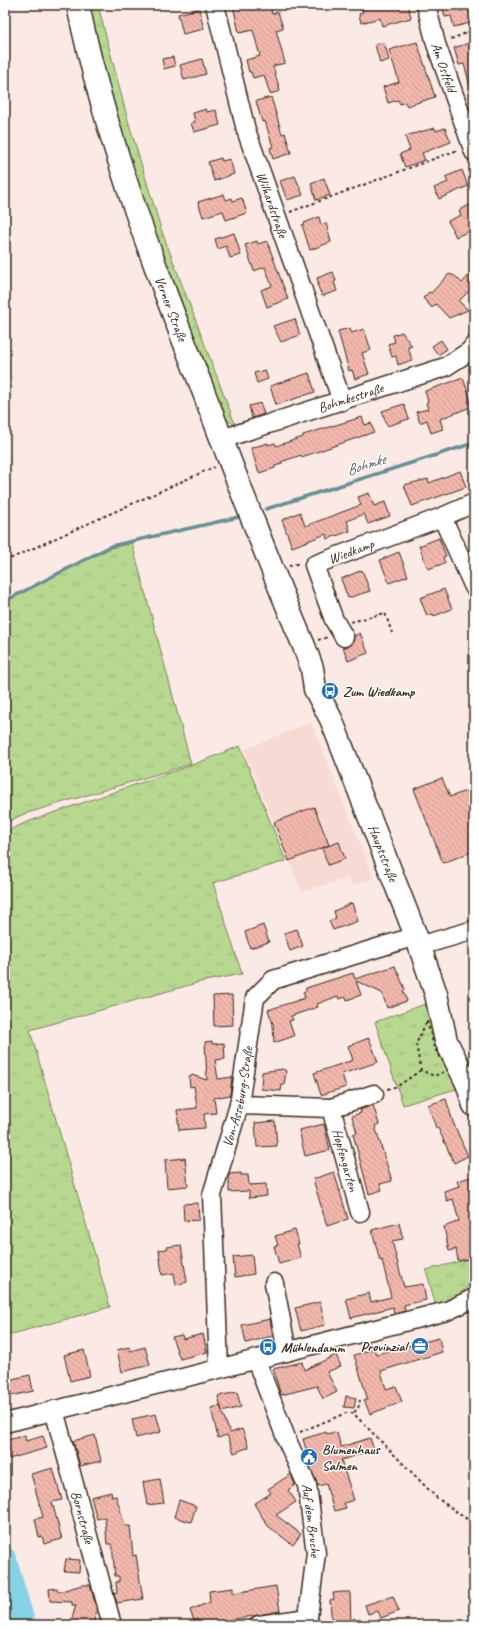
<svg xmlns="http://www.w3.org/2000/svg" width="479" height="1630" viewBox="0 0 479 1630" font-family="Caveat,sans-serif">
<defs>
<pattern id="grass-tufts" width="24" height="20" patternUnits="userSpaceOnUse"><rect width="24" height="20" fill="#b8d891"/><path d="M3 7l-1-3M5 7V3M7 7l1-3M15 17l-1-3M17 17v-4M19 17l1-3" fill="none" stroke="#9fba7d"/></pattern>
<pattern id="building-back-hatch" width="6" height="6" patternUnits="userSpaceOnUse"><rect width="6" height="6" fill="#f2b7ad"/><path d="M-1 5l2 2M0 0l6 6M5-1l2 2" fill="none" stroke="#d09e94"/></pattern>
</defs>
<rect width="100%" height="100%" fill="#fbe9e6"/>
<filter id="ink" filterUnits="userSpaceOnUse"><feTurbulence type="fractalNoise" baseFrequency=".025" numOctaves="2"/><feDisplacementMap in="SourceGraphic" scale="8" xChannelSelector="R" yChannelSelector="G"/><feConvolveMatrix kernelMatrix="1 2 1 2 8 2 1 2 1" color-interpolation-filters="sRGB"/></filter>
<g filter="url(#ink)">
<!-- built -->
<path fill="#f8dad5" d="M311,722L374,878L354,885L347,878L302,892L244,750Z"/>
<!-- grass -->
<path fill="url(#grass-tufts)" stroke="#7a8158" d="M89,5H98L127,117L161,229L236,427L225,418L153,231L105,77Z
M132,543L191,764L24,814L5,823V601L111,548Z
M240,746L286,861L213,883L242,974L200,982L30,1030L110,1307L5,1336V832L27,822L192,765Z
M425,1004L456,1089L403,1105L375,1022Z
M474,1258V1279L461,1294L436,1306L426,1270Z
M5,1585L18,1625H5Z"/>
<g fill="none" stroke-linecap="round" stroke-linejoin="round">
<!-- stream -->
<path stroke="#688f95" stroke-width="3.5" d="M266,509L474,443
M5,601L111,546L239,517"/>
<!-- river -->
<path stroke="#86d3e5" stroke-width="22" d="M5,1558L25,1625"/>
</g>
<!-- building -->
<path fill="url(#building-back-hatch)" stroke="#3b2a1e" d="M233,5H270L272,14L278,12L283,28L276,30L285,63L273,66L280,91L270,94L264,75L253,78L251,72H249L246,60L260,56L253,30L239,33Z
M367,5H408L411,18L382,26L380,18L361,23L359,14L363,12L362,7Z
M442,5H458L460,11L474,8V22L454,27L451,16L445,17Z
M199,9L204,29L183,34L178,14Z
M384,42L389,60L380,63L375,45Z
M417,42L435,97L407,106L405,102L400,104L398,100L388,103L383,87L399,82L389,50Z
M469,43L471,51H474V89H471L464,64L459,65L454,48Z
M173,57L175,66L164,69L162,59Z
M202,59L206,74L184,80L180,65Z
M271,97L282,134L285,133L291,153L273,159L270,148L273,147L265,121L262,122L256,101Z
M206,109V112L216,110L220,125L194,132L191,123L195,122L193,113Z
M435,128L436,131L445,128L451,142L422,153L425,160L405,167L400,154L410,150L405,136Z
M221,158L222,161L230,159L234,174L214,181L208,162Z
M462,170L468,186L439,199L434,188L448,182L445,177Z
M295,176L303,195L287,200L280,181Z
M324,178L330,195L316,200L311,183Z
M224,194L226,200L232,198L233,201L242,198L247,213L226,220L223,211L203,217L198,202Z
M474,203V229L456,237L448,221L461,215L459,210Z
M319,217L321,225L326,223L331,242L310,250L302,225L305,224L304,223Z
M234,233L241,255L230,258L226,246L218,249L215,239Z
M257,241L258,244L267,241L288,299L267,307L261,290L272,286L265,267L254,271L245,245Z
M474,270V286L459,301L468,310L449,318L436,304L432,308L423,298L429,292L431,293L449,274L455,276L462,283Z
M333,272L336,281L334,282L337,291L322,296L317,284H319L317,278Z
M295,319L300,335L281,342L273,326Z
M350,328L351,333L364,329L371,350L362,353L369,374L355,379L352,370L349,371L338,331Z
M402,332L412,346L408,347L412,360L398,365L396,356L392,357L388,344L395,342L393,335Z
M441,340L447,349L438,355L432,346Z
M265,370L268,379L257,383L254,373Z
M309,373L315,392L276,405L270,386Z
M463,378L473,406L440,419L443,429L431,433L427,420L420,423L416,412L428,409L426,403L428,402L425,391Z
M260,403L264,414L252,418L249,406Z
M404,404L409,419L387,426L382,411Z
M362,417L365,425L371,423L374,432L302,457L301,455L281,462L282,464L275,466V468L259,473L251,448L268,443V445L275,443L276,446L303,437V435Z
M460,471L466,487L412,506L404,485L428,479L429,483Z
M369,493L374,506L385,502L390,516L368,524L364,514L347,521L350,531L327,539L326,534L292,547L282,520L300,512L305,526L361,505L358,497Z
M439,538L446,556L443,557L445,563L428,569L419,546Z
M399,552L408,576L389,583L380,560Z
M362,570L370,591L348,598L341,579Z
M444,589L452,609L434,616L433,614L427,616L420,598Z
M360,633L368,653L348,661L343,647L350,646L353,642L354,636Z
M442,778L450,797L471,789L474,796V851L443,863L414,789Z
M314,807L329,845L289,861L274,822Z
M339,842L345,859L328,865L322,848Z
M352,903L358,921L333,930L329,921L336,918L334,911Z
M263,925L269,942L250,948L245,932Z
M297,929L303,946L290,951L284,933Z
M395,966L405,989L403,991L407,1001L387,1008L382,993L356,981L361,995L347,1000L346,997L339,999L338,996L317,1004L318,1007L291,1016L293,1020L289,1021L294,1036L274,1043L273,1024L268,1010L305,998L303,992L306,991V988L353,973L355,979Z
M232,995L233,1025L214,1026L213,996Z
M369,1038L378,1062L342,1074L346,1087L321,1095L314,1073L353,1060L348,1046Z
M212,1041V1044L224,1043L225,1059L215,1060L218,1079L232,1077L230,1095L214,1098L216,1113L204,1114L205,1128L179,1130L177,1110L197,1108L194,1086L190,1087L189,1077L192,1076V1075L207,1080L205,1042Z
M283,1069L286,1071L284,1085H282L281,1091L261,1089L262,1072Z
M446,1099L453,1122L468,1156L454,1163L438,1128H436L428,1105Z
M373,1105L379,1124L375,1126L392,1181L380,1184L382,1190L369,1194L353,1134L357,1133L352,1116L361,1113L360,1110Z
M275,1121L277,1146L257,1147L255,1123Z
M324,1124L330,1150L305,1156L299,1130Z
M185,1158L188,1186L167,1188L165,1160Z
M334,1172L348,1219L327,1226L313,1179Z
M241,1173V1175H248L249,1185L266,1184L267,1196L249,1198V1191L229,1192V1174Z
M474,1176V1257L458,1261L456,1249L449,1251L444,1227L459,1221L453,1199L447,1201L444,1191L459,1186L457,1181Z
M198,1203L199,1220L184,1221L183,1204Z
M399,1223L403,1239L392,1241L404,1287L423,1284L426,1300L404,1305L405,1311L394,1314L393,1307L351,1318L346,1299L369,1293L371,1302L391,1297L382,1260L380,1261L372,1230Z
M295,1230L299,1244H297L301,1258L279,1264L274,1246L278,1245L275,1236Z
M181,1245L187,1282L176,1285L174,1273L162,1275L159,1250L167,1249V1247Z
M252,1255L254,1274L235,1277L233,1257Z
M320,1302L325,1325L301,1331L295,1308Z
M270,1319L273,1336L246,1343L242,1325Z
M203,1334L207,1352L180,1359L172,1337L182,1335L183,1339Z
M439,1338L442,1352L381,1371L386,1389L396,1386L402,1402L370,1414L364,1400H368L354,1355L374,1349L376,1354Z
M129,1347L130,1351L145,1347L150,1365L122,1372L117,1350Z
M84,1350L90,1376L70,1381L64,1355Z
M336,1355L341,1366L327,1372L337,1392L323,1399L317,1386L281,1395L273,1369L302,1362L304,1370Z
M30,1375L33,1391L11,1396L8,1380Z
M237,1392L241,1407L222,1412L230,1433L242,1429L249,1447L234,1453L227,1435L218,1438L211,1408L220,1406L222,1411L218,1396Z
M346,1396L356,1398L354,1408L344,1407Z
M156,1414L161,1432L136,1438L132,1419Z
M326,1432L327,1434L334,1432L337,1433L341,1447L370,1438L374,1450L341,1460L354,1500L344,1503L346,1508L334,1511L326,1484L318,1486L305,1455H308L303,1439Z
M25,1435L26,1441L43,1436L47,1448L9,1459L5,1441Z
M95,1435L101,1461L80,1466L73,1441Z
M53,1468L62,1500L52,1502L62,1539L44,1544L42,1536L39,1537L35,1519L43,1517L31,1474Z
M291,1474L295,1485L288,1490L296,1502L276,1515L301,1534L293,1545L268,1526L254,1504L271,1493L268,1489Z
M160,1479L164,1503L147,1505L143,1482Z
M111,1492L112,1497L116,1496L125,1526H130L133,1556L136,1555L143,1599L117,1603L114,1594L117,1593L116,1582H119V1576H115L112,1544H107L105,1517L97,1519L91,1497Z
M179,1500L196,1506L191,1522L174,1517Z
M66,1559L80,1560L79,1572L64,1571Z
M82,1585H90L97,1610L93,1625H70L76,1605H72V1602L50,1601L49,1589L57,1588L58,1592Z
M276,1586L280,1611L214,1623L215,1625H200L197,1619L194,1621L190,1610L210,1602L209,1591L233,1588V1593Z
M343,1592H350L351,1625H332L330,1600L334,1599L333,1593Z
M393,1596L399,1611L381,1618L378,1611L368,1614L365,1605Z"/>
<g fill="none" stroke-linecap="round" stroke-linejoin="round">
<defs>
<g id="minor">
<path id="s1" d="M215,5L246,130L342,401"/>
<path id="s2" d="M426,5L436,44L474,152"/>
<path id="s3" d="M222,439L445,367L470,351L474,345"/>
<path d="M442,517L474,587"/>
<path id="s4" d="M344,637L334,620L314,565L442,517L474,503"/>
<path d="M419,946L474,930"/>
<path id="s5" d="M239,1105L331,1108L360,1212"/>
<path d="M331,1108L374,1094"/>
<path d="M274,1283L287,1352"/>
<path id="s6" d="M256,1360L286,1438L307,1485L316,1553L307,1625"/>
<path id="s7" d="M219,1368L212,1195L239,1105L255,998L273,980L416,936"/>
<path id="s8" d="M54,1410L112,1625"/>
<path d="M5,1423L447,1311L474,1298"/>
<path d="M259,1625L308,1618"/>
</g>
<g id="major">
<path id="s9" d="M78,5C105,136 152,261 201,385C234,472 267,560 304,646L312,668L315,689L331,719L416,936L436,994L446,1041L467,1083L474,1105"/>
</g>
</defs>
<!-- minor casing -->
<use href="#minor" stroke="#3b2a1e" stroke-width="21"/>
<!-- major casing -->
<use href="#major" stroke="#3b2a1e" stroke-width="25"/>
<!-- path -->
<path stroke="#3b2a1e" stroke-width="2" stroke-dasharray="3 3" stroke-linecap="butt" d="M451,39L474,30
M290,212L458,150
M5,561L214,467
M289,566L300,563
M351,622L385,613L392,633
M318,640L328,637
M427,1021L435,1049L449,1070L434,1076L421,1070L416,1044Z
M387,1089L398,1086L421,1070
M354,1412L358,1409L360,1400
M300,1432L346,1413H353L437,1498L474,1524
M354,1618L356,1625
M467,1625L474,1622"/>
<!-- minor -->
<use href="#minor" stroke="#fff" stroke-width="18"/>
<!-- major -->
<use href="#major" stroke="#fff" stroke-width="22"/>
</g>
</g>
<!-- icons -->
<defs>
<symbol id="bus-disc" viewBox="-11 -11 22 22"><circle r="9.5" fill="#1f6fb2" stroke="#fff"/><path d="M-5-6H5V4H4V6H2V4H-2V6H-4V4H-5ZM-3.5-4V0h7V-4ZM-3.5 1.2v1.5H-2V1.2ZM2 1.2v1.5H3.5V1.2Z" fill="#fff"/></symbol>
<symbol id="office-disc" viewBox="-11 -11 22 22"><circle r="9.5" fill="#1f6fb2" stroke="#fff"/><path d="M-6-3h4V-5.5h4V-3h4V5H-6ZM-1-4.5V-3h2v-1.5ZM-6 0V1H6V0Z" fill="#fff"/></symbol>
<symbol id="civic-disc" viewBox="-11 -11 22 22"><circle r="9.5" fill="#1f6fb2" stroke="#fff"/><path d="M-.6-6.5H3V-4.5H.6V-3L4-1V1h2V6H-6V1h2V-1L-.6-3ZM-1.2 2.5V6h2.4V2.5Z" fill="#fff"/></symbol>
</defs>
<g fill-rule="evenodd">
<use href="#bus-disc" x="320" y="681" width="20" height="20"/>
<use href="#office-disc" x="410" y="1336" width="20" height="20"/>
<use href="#bus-disc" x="258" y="1337" width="20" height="20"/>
<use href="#civic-disc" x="299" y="1447" width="20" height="20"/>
</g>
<g text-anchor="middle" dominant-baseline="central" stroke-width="3" stroke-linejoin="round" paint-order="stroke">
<!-- street labels -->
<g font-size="14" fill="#3b2a1e" stroke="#fff">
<text stroke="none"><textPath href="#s2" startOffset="65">Am Ostfeld</textPath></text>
<text stroke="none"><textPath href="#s1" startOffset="208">Wilhardstraße</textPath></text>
<text stroke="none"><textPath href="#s9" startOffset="318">Verner Straße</textPath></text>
<text stroke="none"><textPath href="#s3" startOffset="135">Bohmkestraße</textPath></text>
<text stroke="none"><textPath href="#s4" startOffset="118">Wiedkamp</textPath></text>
<text stroke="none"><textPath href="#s9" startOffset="903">Hauptstraße</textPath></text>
<text stroke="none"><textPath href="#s7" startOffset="275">Von-Asseburg-Straße</textPath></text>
<text stroke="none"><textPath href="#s5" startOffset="146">Hopfengarten</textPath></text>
<text stroke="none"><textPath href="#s8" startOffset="111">Bornstraße</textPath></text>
<text stroke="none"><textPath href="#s6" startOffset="171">Auf dem Bruche</textPath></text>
</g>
<!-- poi labels -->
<g font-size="14" font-weight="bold" fill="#3b2a1e" stroke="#fff" text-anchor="start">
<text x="343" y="691">Zum Wiedkamp</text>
<text x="407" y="1346" text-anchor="end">Provinzial</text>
<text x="281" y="1347">Mühlendamm</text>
<text x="322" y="1449">Blumenhaus<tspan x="322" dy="16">Salmen</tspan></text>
</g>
<!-- water labels -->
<g font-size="15" font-style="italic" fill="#525d5a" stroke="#fff">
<text transform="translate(366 465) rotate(-18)">Bohmke</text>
</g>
</g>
<!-- margin -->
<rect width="479" height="1630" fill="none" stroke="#fff" stroke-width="20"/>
<rect x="10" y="10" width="459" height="1610" fill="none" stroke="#3b2a1e" stroke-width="1.5" filter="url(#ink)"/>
</svg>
